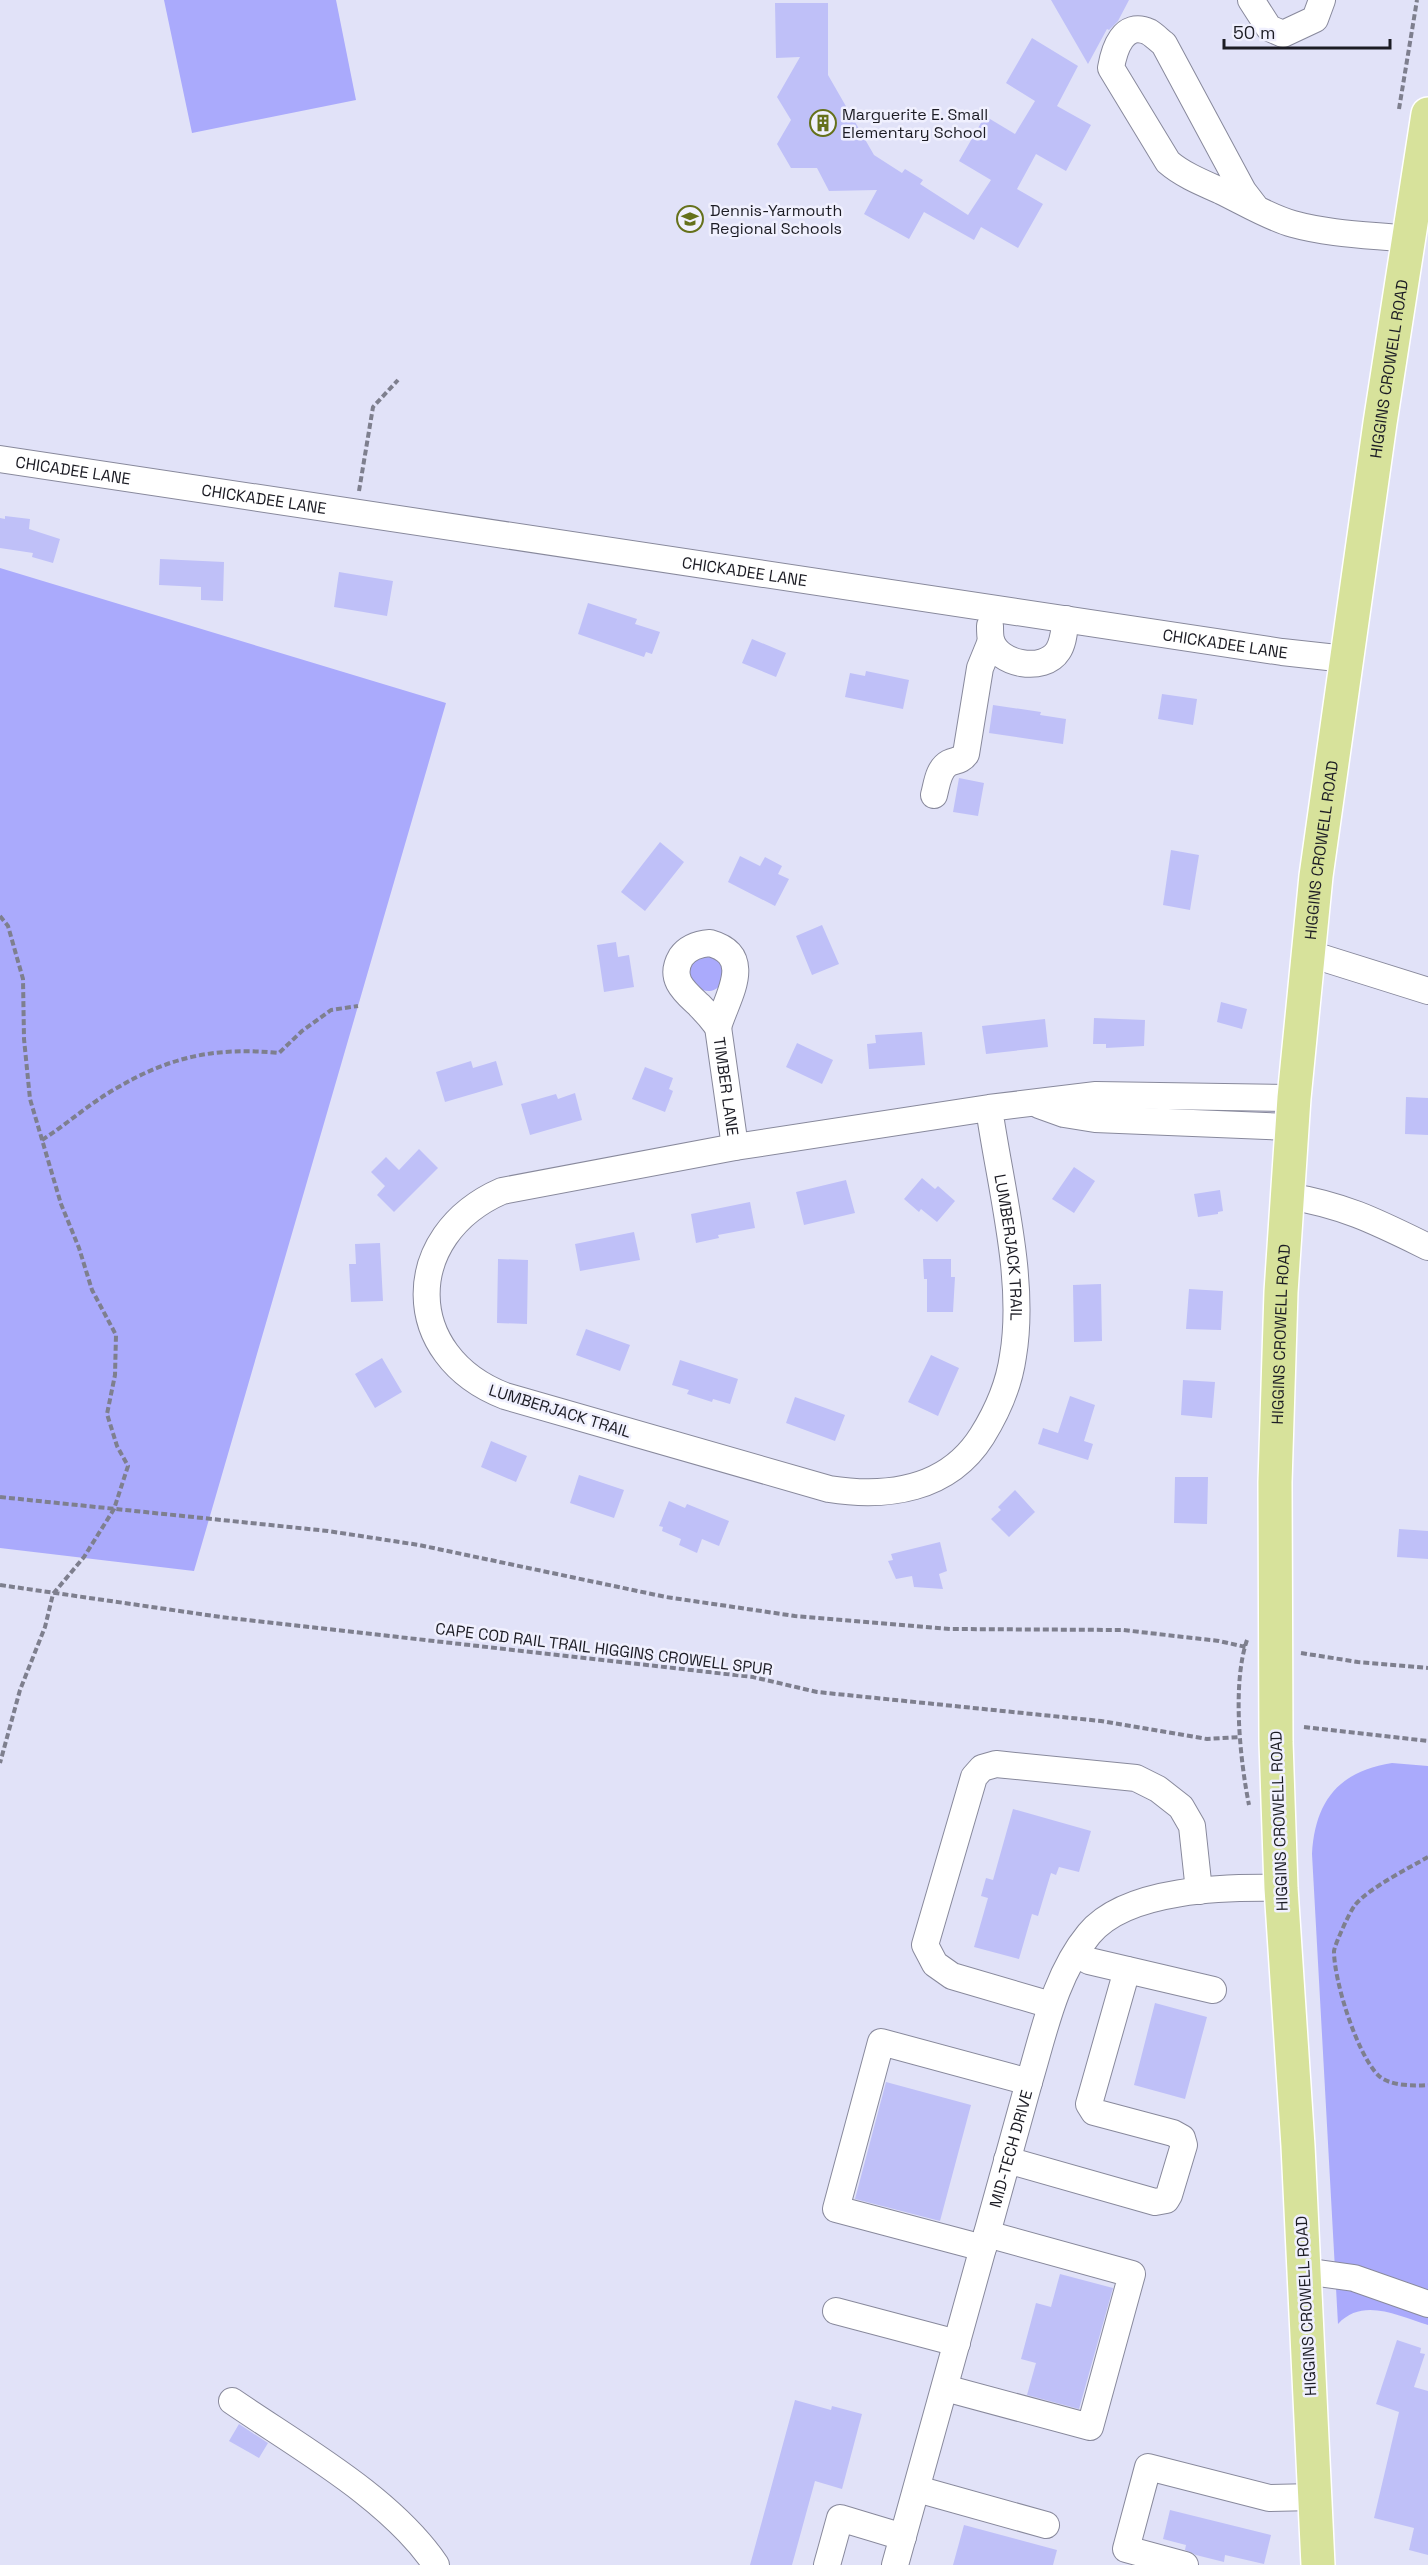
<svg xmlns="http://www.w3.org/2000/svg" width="1428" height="2565" viewBox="0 0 1428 2565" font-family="'Space Grotesk',sans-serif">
<rect width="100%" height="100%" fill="#e1e2f8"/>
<!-- green -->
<path fill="#aaaafc" d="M164,0H336L356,100L192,133Z
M0,568L446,703L194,1571L0,1548Z
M705,953L722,962V984C708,998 699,989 688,977L689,964Z
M1392,1763L1428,1766V2325C1398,2316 1363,2297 1338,2324L1312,1854C1315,1801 1339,1771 1392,1763Z"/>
<!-- building -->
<path fill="#bfc0f8" d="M1051,0H1129L1118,21L1109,30L1107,29L1088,64Z
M775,3H828V75L874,155L902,173L905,169L923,180L920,184L968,215L991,180L959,161L985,116L1015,134L1035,101L1006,83L1032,38L1078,66L1057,106L1091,125L1066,171L1036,154L1017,189L1043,204L1018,248L981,227L974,240L924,212L909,239L864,214L877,190L829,191L817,168H791L777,144L791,120L777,97L800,57L776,58Z
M5,516L30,519L29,529L60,539L53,563L32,557L33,553L0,548V518L5,519Z
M160,559L224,562L223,601L201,600V587L159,585Z
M339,572L393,581L387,616L334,607Z
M588,603L637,619L635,624L660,632L652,654L646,652L644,657L578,634Z
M752,639L786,653L776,677L742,663Z
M866,671L909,680L903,709L845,697L850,673L865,676Z
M1162,694L1197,699L1193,725L1158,719Z
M993,705L1041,712L1040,715L1066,719L1063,744L989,733Z
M959,778L984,783L978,816L953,812Z
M660,842L684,862L645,911L621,892Z
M1171,850L1199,855L1190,910L1163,905Z
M740,856L760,866L765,857L782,866L778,874L789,879L775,906L728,882Z
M822,925L839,964L812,975L796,936Z
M616,942L618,957L629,955L634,987L604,992L597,945Z
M1221,1002L1247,1009L1242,1029L1217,1022Z
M1094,1018L1145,1020L1144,1046L1106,1048V1044H1093Z
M1045,1019L1048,1047L986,1054L982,1026Z
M922,1032L925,1065L869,1069L867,1044L876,1043L875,1035Z
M797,1043L833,1060L822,1084L786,1067Z
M471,1061L473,1068L496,1061L503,1085L445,1102L436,1072Z
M645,1067L673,1078L669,1089L673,1091L665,1112L632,1099Z
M575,1093L582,1120L530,1135L521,1104L556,1094L558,1099Z
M1406,1097L1428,1098V1135L1405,1134Z
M419,1149L438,1168L394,1212L377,1195L385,1186L371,1172L386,1157L399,1170Z
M1074,1167L1095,1181L1074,1213L1052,1199Z
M922,1178L935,1189L938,1186L955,1201L937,1222L921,1209L919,1212L904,1199Z
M846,1180L855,1213L804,1225L796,1192Z
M1220,1190L1223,1211L1218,1212V1214L1198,1217L1194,1194Z
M750,1202L755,1228L718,1235L719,1238L696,1243L691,1214Z
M634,1232L640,1260L580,1271L575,1244Z
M380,1243L383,1301L351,1302L349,1264H356L355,1244Z
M498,1259L528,1260L527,1324L497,1323Z
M923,1259H951V1277H955L953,1312H927V1279H924Z
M1101,1284L1102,1341L1074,1342L1073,1285Z
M1189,1289L1223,1291L1221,1330L1186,1329Z
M586,1329L630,1345L620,1371L576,1355Z
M931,1355L959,1368L938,1416L908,1402Z
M382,1358L402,1392L375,1408L355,1374Z
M680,1360L738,1379L730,1404L713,1399L712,1402L687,1394L689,1390L672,1385Z
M1183,1380L1215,1382L1212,1418L1181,1415Z
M1070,1396L1095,1405L1084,1441L1093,1444L1088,1460L1038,1444L1043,1428L1058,1433Z
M795,1397L845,1415L835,1441L786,1423Z
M491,1441L527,1456L516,1482L481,1467Z
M579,1475L624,1490L614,1518L570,1503Z
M1175,1477H1208L1207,1524L1174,1523Z
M1015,1490L1035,1512L1009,1537L991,1519L1001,1510L998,1507Z
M669,1501L685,1508L687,1504L729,1521L719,1546L702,1539L697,1553L679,1545L681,1539L662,1531L663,1527L659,1526Z
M1399,1529L1428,1531V1559L1397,1557Z
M940,1542L947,1571L939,1574L943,1589L914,1587L912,1576L896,1579L888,1561L893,1560L891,1554Z
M1013,1809L1091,1831L1079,1872L1059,1867L1056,1875L1051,1873L1038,1916L1032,1914L1019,1959L974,1947L988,1898L981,1896L986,1878L993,1880Z
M1155,2003L1207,2017L1185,2099L1134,2085Z
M886,2082L971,2105L940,2221L855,2199Z
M1060,2274L1113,2288L1079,2409L1027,2395L1036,2363L1021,2359L1036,2303L1051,2307Z
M1397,2340L1421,2348L1420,2353L1425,2354L1414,2387L1428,2391V2555L1409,2550L1414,2528L1374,2518L1399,2412L1376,2404Z
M795,2400L831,2410L832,2406L862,2414L842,2489L815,2481L792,2565H750Z
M239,2424L268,2443L259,2458L229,2441Z
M1170,2510L1271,2535L1264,2564L1225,2555L1224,2562L1196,2555L1185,2550L1186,2545L1163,2539Z
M964,2525L1057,2550L1053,2565H953Z"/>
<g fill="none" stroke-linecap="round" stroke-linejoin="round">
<defs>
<g id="minor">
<path d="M1251,0L1269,28L1283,34L1315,19L1322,0"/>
<path d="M1256,208L1243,191L1164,44C1160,41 1154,35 1149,32C1123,20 1114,50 1111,68L1168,162C1183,175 1203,183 1221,191C1244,202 1268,217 1293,224C1329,234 1370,235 1408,239"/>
<path id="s1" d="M0,459L1282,652L1346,659"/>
<path d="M990,626C990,630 990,636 991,640C998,665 1044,673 1058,651C1064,642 1064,629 1066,619"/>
<path d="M934,795C937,784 938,769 949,763C956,760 961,761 966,754L980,668L991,641"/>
<path d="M710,943C756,956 727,997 718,1027C712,1019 706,1012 699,1005C685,992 668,979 681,957C688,947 698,944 710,943Z"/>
<path d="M1307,953L1428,991"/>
<path id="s2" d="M718,1027L735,1147"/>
<path d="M1039,1105L1064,1114L1095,1119L1291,1127"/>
<path id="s3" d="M989,1108C1000,1186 1026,1279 1013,1356C1009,1385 997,1412 982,1436C948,1490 887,1498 829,1489L505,1396C401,1356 401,1235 502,1191L735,1147L989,1108L1096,1095L1294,1098"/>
<path d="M1287,1196C1344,1205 1377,1222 1428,1247"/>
<path d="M1076,1954L1089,1961L1213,1990"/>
<path d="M1051,2005L952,1976L935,1964L925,1945L974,1777L982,1768L996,1764L1136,1778L1158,1789L1181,1807L1192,1826L1199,1891"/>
<path d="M1007,2160L1155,2202L1166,2200L1169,2195L1184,2145L1182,2138L1173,2133L1094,2112L1089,2104L1127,1970"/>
<path d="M983,2248L836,2209L881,2042L1029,2082"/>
<path d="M1304,2271L1354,2278L1428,2304"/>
<path d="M836,2311L957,2343"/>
<path d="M945,2388L1090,2427L1132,2274L987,2234"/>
<path d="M232,2401C299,2447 391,2498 436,2565"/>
<path d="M917,2489L1046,2525"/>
<path d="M827,2565L840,2518L903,2537"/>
<path id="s4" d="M895,2565L1029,2082C1044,2032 1055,1975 1089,1934C1127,1888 1227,1887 1281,1888"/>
<path d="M1185,2565L1126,2549L1148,2467L1269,2498L1314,2497"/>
</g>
<g id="major">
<path id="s5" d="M1318,2565L1298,2146L1281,1888L1276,1742L1275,1482L1281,1292L1294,1098L1316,876L1380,423L1428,114"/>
</g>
</defs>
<!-- minor casing -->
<use href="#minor" stroke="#88899c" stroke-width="28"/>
<!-- major casing -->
<use href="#major" stroke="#fff" stroke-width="36"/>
<!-- path -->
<path stroke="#7e7f8e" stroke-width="4" stroke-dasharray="6 3" stroke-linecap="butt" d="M1399,109L1417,0
M359,491L373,407L398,380
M0,916L8,926L23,979L24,1039L30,1099L61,1204L79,1248L92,1290L116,1335L115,1375L107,1414L117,1446L128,1466L114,1509L84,1557L53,1594L45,1627L20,1690L0,1763
M42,1140C67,1124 89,1104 115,1089C171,1056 215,1047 279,1053L302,1031L331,1010L358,1006
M0,1497L328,1531L419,1545L666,1597L795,1616L950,1629L1123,1630L1219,1641L1246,1647
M0,1585L221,1617L753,1677L817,1692L1101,1721L1207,1739L1240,1737
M1247,1640C1232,1684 1240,1760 1249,1805
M1301,1653L1358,1662L1428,1668
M1304,1727L1428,1741
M1428,1857C1409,1868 1369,1888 1355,1905C1350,1911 1335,1944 1334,1951C1334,1981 1357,2055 1379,2076C1390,2086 1414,2086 1428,2085"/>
<!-- minor -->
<use href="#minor" stroke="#fff" stroke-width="26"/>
<!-- major -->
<use href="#major" stroke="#d7e29b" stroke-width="33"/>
</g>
<!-- icons -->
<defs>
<symbol id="building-ring" viewBox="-11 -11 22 22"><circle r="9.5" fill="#f0f0fe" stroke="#65711b" stroke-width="1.5"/><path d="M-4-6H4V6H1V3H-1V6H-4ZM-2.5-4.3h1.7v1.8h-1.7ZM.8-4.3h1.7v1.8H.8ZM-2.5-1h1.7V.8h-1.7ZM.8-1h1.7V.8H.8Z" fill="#65711b"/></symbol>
<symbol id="school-ring" viewBox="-11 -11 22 22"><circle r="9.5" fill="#f0f0fe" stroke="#65711b" stroke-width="1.5"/><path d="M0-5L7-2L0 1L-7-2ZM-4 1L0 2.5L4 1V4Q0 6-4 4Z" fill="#65711b"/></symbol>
</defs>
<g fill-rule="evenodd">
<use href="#building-ring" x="808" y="108" width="30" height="30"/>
<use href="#school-ring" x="675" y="204" width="30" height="30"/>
</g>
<g text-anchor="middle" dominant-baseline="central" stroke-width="5" stroke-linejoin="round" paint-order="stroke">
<!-- poi labels -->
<g font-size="16" fill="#1c1c24" stroke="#f0f0fe" text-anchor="start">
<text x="842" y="114">Marguerite E. Small<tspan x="842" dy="18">Elementary School</tspan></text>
<text x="710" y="210">Dennis-Yarmouth<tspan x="710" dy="18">Regional Schools</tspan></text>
</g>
<!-- street labels -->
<g font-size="16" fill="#1c1c24" stroke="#f0f0fe">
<text stroke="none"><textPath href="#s5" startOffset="2204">HIGGINS CROWELL ROAD</textPath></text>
<text stroke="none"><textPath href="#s1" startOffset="74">CHICADEE LANE</textPath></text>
<text stroke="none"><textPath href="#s1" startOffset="267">CHICKADEE LANE</textPath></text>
<text stroke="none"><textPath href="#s1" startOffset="753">CHICKADEE LANE</textPath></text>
<text stroke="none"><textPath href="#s1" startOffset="1239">CHICKADEE LANE</textPath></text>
<text stroke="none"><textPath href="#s5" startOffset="1718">HIGGINS CROWELL ROAD</textPath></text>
<text stroke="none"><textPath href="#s2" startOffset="60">TIMBER LANE</textPath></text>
<text stroke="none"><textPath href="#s3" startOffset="141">LUMBERJACK TRAIL</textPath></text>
<text stroke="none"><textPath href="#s5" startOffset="1232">HIGGINS CROWELL ROAD</textPath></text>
<text transform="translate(560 1411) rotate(17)">LUMBERJACK TRAIL</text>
<text transform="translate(604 1649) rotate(7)">CAPE COD RAIL TRAIL HIGGINS CROWELL SPUR</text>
<text transform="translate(1279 1821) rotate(-92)">HIGGINS CROWELL ROAD</text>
<text stroke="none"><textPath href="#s4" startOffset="432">MID-TECH DRIVE</textPath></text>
<text transform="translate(1306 2306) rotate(-93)">HIGGINS CROWELL ROAD</text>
</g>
</g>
<!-- scale -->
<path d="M1224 39v9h166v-9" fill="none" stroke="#1c1c24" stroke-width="3"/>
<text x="1233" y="39" font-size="18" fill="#1c1c24" stroke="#f0f0fe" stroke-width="4.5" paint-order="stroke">50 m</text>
</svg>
